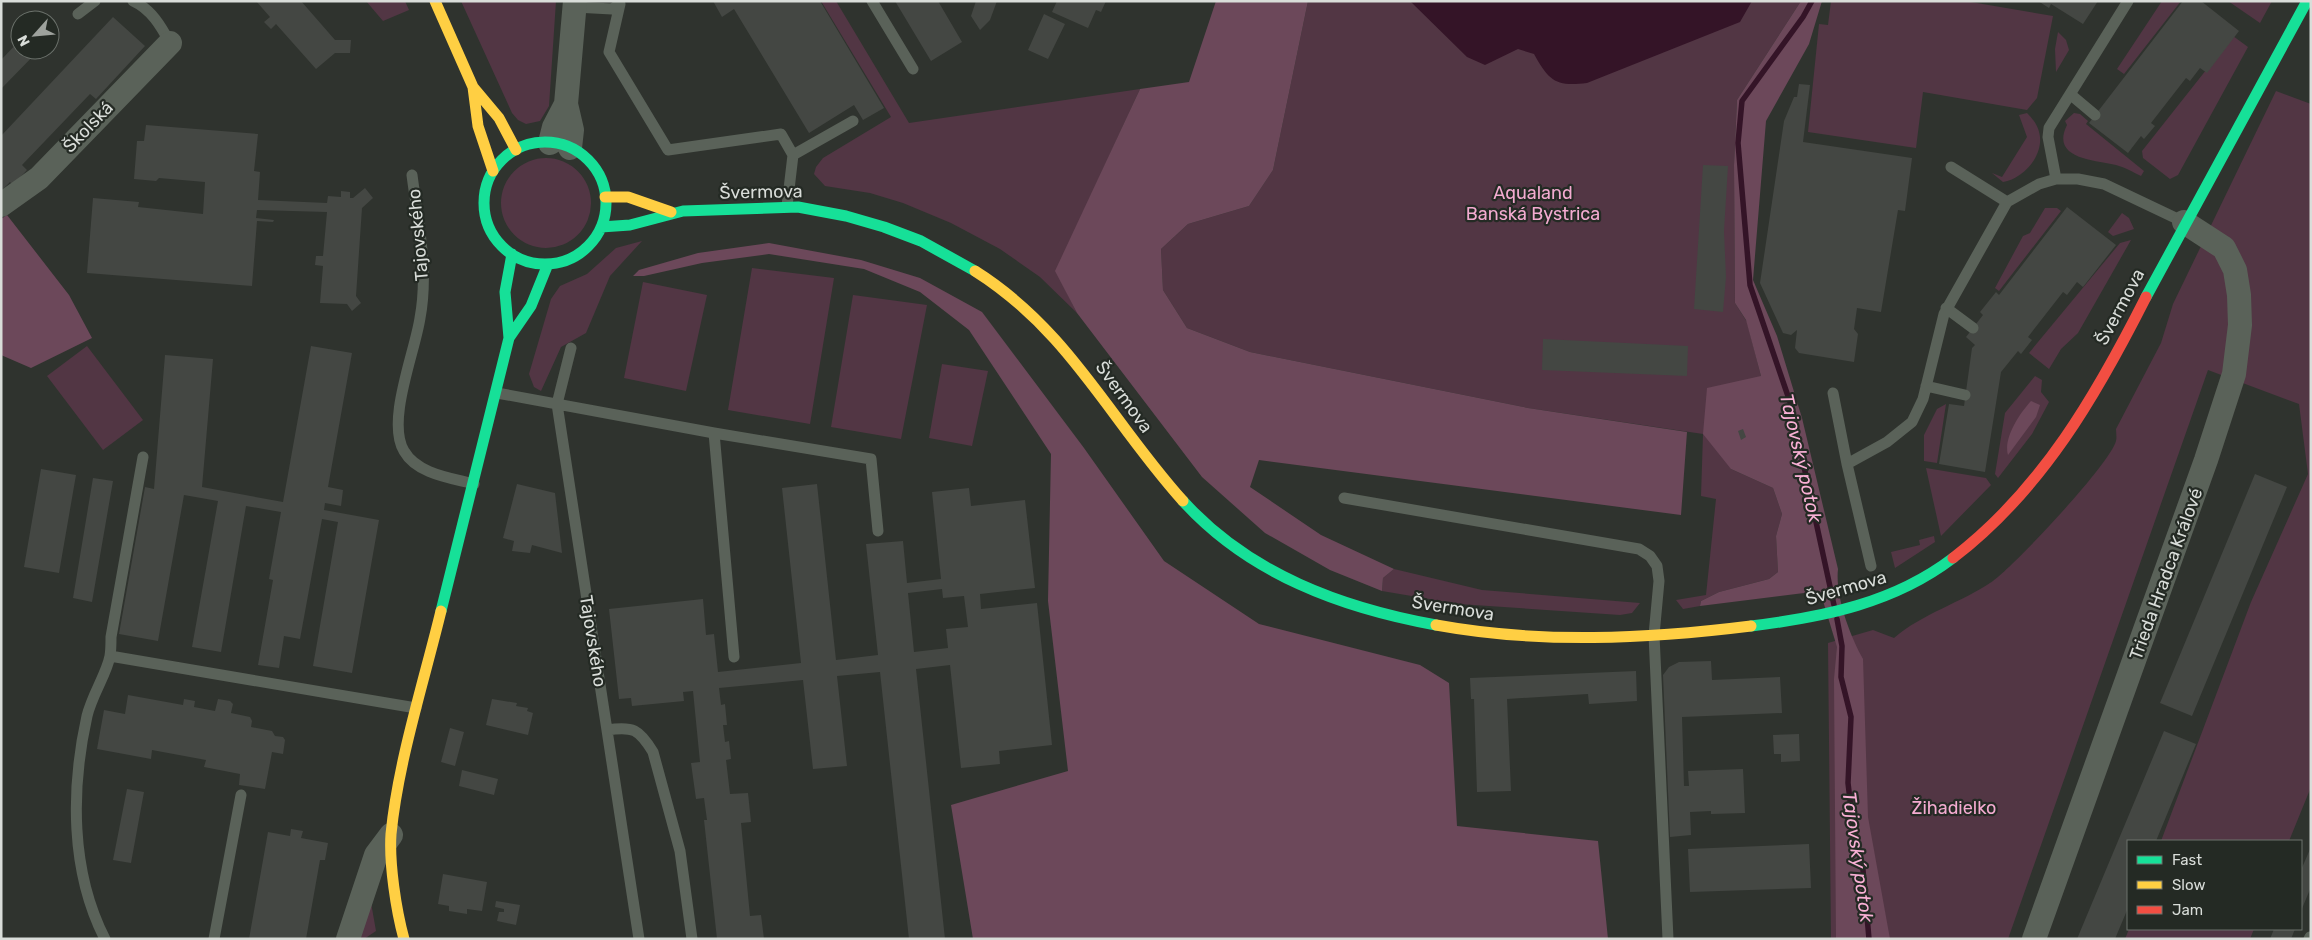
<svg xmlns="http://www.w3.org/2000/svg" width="2312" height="940" viewBox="0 0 2312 940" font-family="Rubik,sans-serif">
<rect width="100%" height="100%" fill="#2f332e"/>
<!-- green -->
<path fill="#523644" d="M366,1H405L409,10L383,21Z
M461,1H556L549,106L540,121L526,124L518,120L512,113Z
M821,1H836L909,123L1140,89L1056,271L1077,313L1040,277L1000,249L951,223L903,203L870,193L825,186L814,174L816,167L823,158L891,117Z
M1308,1H1801L1737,100L1734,165L1735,303L1747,322L1761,376L1731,469L1773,488L1782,514L1776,536L1778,572L1769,579L1719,592L1701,601L1700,606L1683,609L1676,600L1706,595L1716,499L1701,496L1703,434L1528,408L1250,352L1187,328L1163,290L1161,249L1188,224L1249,206L1273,170Z
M1831,1H1965L2053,16L2037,98L2027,110L1923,92L1916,148L1808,132L1819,24L1828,25Z
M2162,1H2181L2124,74L2117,69Z
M2228,1H2272L2260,23Z
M2058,32L2066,40L2069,50L2056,72L2055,49Z
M2233,36L2248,47L2178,175L2170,179L2143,158L2142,151Z
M2276,91L2311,104V787L2289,841H2161L2251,602L2308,474L2299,404L2208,370L2008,939H1831L1828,643L1873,630L1894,638C1923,613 1961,603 1993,581C2015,565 2110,464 2116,441C2117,437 2116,433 2116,429L2161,343L2173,304Z
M2027,113C2034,120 2039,127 2040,137C2042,158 2022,179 2003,182L1992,173L2002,177L2027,137L2019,115Z
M2074,113L2080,114L2088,121L2086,124L2144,171L2141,176C2133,172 2124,167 2116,165C2095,160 2050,159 2067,125L2065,121Z
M501 203a45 45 0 1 1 90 0a45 45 0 1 1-90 0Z
M2045,208H2057L2061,211L1999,291L1995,288L2023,236L2030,233Z
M2122,213L2129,218L2134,229L2113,236L2108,232Z
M2131,240L2078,333L2061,349L2049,369L2029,353L2120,243Z
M642,241L610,276L586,333L561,347L541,391L534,387L529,374L551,299L560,286L587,274L616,248Z
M752,268L834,278L810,424L728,410Z
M643,282L707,295L686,391L624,378Z
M853,295L927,305L901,439L831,427Z
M87,346L143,420L103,450L47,376Z
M942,364L988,371L972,446L929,438Z
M2035,376L2042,380L2041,392L2049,402L2032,434L1998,478L1995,474L2005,413Z
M1946,404L1937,463L1924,461V435L1937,409Z
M1926,468L1986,478L1991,485L1941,536Z
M1934,536L1935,542L1895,568L1891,552L1920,545L1919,540Z
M1394,569L1482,590L1640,603L1632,613L1620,615L1459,604L1382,591L1383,578Z
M370,897L376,931L364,939H357Z
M2129,929H2254L2250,939H2125Z"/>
<!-- forest -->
<path fill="#6c485a" d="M1216,1H1308L1273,170L1249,206L1188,224L1161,249L1163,290L1187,328L1250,352L1528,408L1687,432L1681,515L1259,460L1250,487L1321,535L1394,569L1383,578L1382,591L1330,570L1265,533L1202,477L1077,313L1055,271L1140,89L1189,82Z
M1801,1H1822L1809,44L1766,121L1753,280L1777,336L1802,418L1838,569C1835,596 1850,636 1863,659L1868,817L1890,939H1836L1834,679L1837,647L1820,591L1700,606L1701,601L1719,592L1769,579L1778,572L1776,536L1782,514L1773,488L1731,469L1703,434L1707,388L1761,376L1746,320L1735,303L1734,165L1737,100Z
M7,215L69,295L92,338L31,368L1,355V219Z
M769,243L861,260L920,278L982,312L1084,448L1164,561L1259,624L1420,665L1449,683L1457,826L1598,841L1608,939H973L951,805L1068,771L1048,601L1051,454L969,330L920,292L864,269L769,254L702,263L644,276H633L639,270L698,253Z
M2031,401L2040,405L2036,417L2008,455C2003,438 2020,413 2031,401Z"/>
<!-- water -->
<path fill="#341427" d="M1410,1H1752L1740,22L1587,83C1556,87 1549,81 1534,54L1518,49L1485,65L1467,57Z"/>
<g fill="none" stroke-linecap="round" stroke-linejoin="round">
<!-- stream -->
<path stroke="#341427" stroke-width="5.5" d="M1812,1L1803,17L1742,101L1738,143L1750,285L1790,402L1834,605
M1837,619L1842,646L1841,677L1851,717L1848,783L1852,817L1863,870L1869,939"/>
</g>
<!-- building -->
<path fill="#444743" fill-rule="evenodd" d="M256,1H301L335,40H351L350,53H335L316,69L276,24L271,29L264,22L270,17Z
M713,1H820L884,108L863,120L854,105L809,133L734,9L722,17Z
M895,1H938L962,42L931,61Z
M976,1H997L990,20L980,30L971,16Z
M1057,1H1106L1101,12L1096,10L1088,28L1052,12Z
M2038,1H2098L2083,24L2051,4L2049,8Z
M2183,1H2201L2239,31L2207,73L2200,68L2190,81L2186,78L2151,123L2155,126L2144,139L2141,136L2128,153L2089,123Z
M1044,14L1065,24L1048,59L1028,50Z
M113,17L145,46L96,99L90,94L22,165L27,170L13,185L10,182L1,191V136Z
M20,40V50H39L1,89V60Z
M1799,84L1810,85L1803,142L1912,158L1905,211L1898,210L1881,312L1857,308L1854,329L1858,334L1854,362L1799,353L1795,348L1797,330L1791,335L1783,333L1760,283L1784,121L1794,97H1797Z
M146,125L258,134L254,171L260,172L258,200L327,203L328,196L341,197V191L350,192V198H353L365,188L373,198L362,208L356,296L361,303L352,311L347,304L320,303L323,266L315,265L316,256H323L327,212L257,210L256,218L274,220L273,222L257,221L252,286L87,273L93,198L139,202L138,207L203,214L205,182L159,178L156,181L134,179L137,141H144Z
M1703,165L1728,166L1724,231L1726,277L1723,312L1694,309Z
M2067,207L2116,245L2083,287L2077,282L2067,295L2063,292L2028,337L2032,340L2021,354L2018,351L2001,372L1985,472L1939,464L1949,404L1964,406L1972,348L1975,345L1966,337L1983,315L1980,312L1996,292L1999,295Z
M1543,339L1688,346L1687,376L1542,370Z
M311,346L352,353L328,487L343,490L341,506L325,503L324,510L379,520L352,673L313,666L338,522L322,519L300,639L284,636L279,668L258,665L273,580L269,579L281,512L246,506L221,652L192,647L218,501L184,495L158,641L119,634L145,487L154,489L165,355L213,359L202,487L283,502Z
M1743,429L1746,437L1741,440L1738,431Z
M41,469L76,475L59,573L24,567Z
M2255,474L2287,487L2192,716L2160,703Z
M93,478L113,481L92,602L73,598Z
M517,484L555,493L562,553L532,545L530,553L512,551L514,541L503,538Z
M817,484L836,660L878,655L866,544L903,541L907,583L941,579L932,492L969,488L971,506L1025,500L1035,588L980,594L981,609L1037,603L1052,745L999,751L1000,764L961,768L950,665L916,669L945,939H909L880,672L837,676L847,766L813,769L803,680L719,688L721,705L725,704L727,725H723L725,742L729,741L731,759L726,760L730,794L748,793L751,822L741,823L750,916L761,915L764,939H717L704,820H707L704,798L696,799L691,763L700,762L693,691L683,692L684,701L632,706L631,698L619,699L609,609L703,599L706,635L714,634L718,672L801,663L782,488ZM942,589L943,598L964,596L968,627L946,629L948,648L914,652L908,593Z
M1711,661L1712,680L1780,677L1782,713L1682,717L1684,786H1689L1688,771L1743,769L1745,813L1711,814V811L1690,812L1691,835L1670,837L1663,675L1669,667L1679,662Z
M1636,671L1637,701L1589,704L1588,694L1507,699L1511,791L1477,792L1474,699H1471L1470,678Z
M128,695L183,705L184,699L195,701L194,707L215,711L218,699L230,701L233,704L231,713L250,717L252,721L251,727L272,731L275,736L283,737L285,740L283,754L272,752L265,789L239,785L240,774L204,767L206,760L152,750L151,759L97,749L104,710L125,714Z
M492,699L517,703L516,706L528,708L527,711L533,713L528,735L486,725Z
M450,728L464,732L455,766L441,762Z
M2164,731L2196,744L2156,841H2128V908L2120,927L2115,939H2077Z
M1799,734L1800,761L1781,762V754H1774L1773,735Z
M462,770L498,779L494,795L459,786Z
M127,789L144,792L131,863L113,860Z
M291,829L303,831L301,838L328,843L325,860H320L306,939H249L268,832L290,836Z
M1809,844L1811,888L1690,892L1688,849Z
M2311,847V887L2301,911V870Z
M443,874L487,882L482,911L467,909V914L449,911V906L438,904Z
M496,901L520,905L516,925L497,921L499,912H504V909L495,907Z
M2274,929H2295L2291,939H2270Z"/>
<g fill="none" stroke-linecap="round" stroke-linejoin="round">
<!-- lane -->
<path stroke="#5a6259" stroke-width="11" d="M133,1C151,9 161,26 170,43
M872,1L913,69
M620,4L609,52L668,150L781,134L793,155L787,206
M575,7L612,9L620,4
M78,14L95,1
M2070,94L2095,115
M793,155L853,121
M1951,167L2007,202
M412,175C418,222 429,270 420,318C415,352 386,421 404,451C417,474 451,478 474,484
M2056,179L2048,137L2049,128L2128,1
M1946,308L1973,328
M571,348L557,404L639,939
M1926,386L1965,395
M497,393L714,433L871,459L878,531
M1833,393L1847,464
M714,433L734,657
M1344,498L1639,549L1650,556L1657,566L1659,581L1654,635L1668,939
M1871,566L1847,464L1887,442L1912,422L1923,399L1944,314L2007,202L2039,184L2056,179H2078L2104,184L2184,222
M110,656L416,708
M607,730C633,726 639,729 653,752L680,851L692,939
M105,939C70,871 71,788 87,716C92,695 107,673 110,656C111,650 111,643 111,637L143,457
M214,939L241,795
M2309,939L2310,937"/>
<!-- street -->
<path stroke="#5a6259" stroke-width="24" d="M550,143L554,127L566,104
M570,148L572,130L566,104L575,1
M1,205L39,178L170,43
M348,939L376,855L391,835
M2034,939L2206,460L2234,374L2240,325L2239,295L2235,270L2224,248L2184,222"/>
<!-- fast -->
<path stroke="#16e098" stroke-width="11" d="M484 203a61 61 0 1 1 122 0a61 61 0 1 1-122 0Z
M601,227L630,225L683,211L798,207L846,216L884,227L921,241L975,271
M2146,297L2307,1
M509,338L531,306L548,264
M1183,501C1249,574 1342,608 1436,625
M441,611L509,338L505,292L512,254
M1751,626C1824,617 1894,603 1953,558"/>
<!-- slow -->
<path stroke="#ffcf43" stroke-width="11" d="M435,1L473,87L499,118L516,150
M473,87L478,126L493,171
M605,197H628L671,212
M975,271C1070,331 1110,420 1183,501
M1436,625C1540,644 1647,639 1751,626
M404,939C396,910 389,863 391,834C398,762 424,681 441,611"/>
<!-- jam -->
<path stroke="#f24e42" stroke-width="11" d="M1953,558C2042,490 2097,394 2146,297"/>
</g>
<g text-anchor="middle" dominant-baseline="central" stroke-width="4.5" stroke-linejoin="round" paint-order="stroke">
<!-- street labels -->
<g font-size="18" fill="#d9ddd9" stroke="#242a24">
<text transform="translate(88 127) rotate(-46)">Školská</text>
<text transform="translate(761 192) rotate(-1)">Švermova</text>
<text transform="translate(418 235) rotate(-95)">Tajovského</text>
<text transform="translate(2120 307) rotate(-62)">Švermova</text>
<text transform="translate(1124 397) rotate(54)">Švermova</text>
<text transform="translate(2166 574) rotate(-70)">Trieda Hradca Králové</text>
<text transform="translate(1846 588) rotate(-16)">Švermova</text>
<text transform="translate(1453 608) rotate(9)">Švermova</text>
<text transform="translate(593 641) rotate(81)">Tajovského</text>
</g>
<!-- park labels -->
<g font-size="18" fill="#f3abd0" stroke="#242a24">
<text x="1533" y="193">Aqualand<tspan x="1533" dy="21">Banská Bystrica</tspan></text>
<text x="1954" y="808">Žihadielko</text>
</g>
<!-- water labels -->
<g font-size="19" font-style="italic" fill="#f9b0d5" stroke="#242a24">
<text transform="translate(1801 458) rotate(77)">Tajovský potok</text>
<text transform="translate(1858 857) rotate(82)">Tajovský potok</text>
</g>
</g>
<!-- border -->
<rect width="2312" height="940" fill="none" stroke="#d9ddd9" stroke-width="5"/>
<!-- legend -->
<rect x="2127" y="840" width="175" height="90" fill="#242a24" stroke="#6c726c"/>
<rect x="2137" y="856" width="25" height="8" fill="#16e098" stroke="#6c726c"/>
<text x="2172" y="865" font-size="15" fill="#d9ddd9">Fast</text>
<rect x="2137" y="881" width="25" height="8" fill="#ffcf43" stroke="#6c726c"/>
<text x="2172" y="890" font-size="15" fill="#d9ddd9">Slow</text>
<rect x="2137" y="906" width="25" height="8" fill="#f24e42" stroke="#6c726c"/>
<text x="2172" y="915" font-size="15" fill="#d9ddd9">Jam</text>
<!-- north arrow -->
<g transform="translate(35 35) rotate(243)"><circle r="24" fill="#242a24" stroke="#6c726c"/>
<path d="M0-4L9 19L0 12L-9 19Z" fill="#9ea29d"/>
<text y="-8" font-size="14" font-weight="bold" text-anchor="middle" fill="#d9ddd9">N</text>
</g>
</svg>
